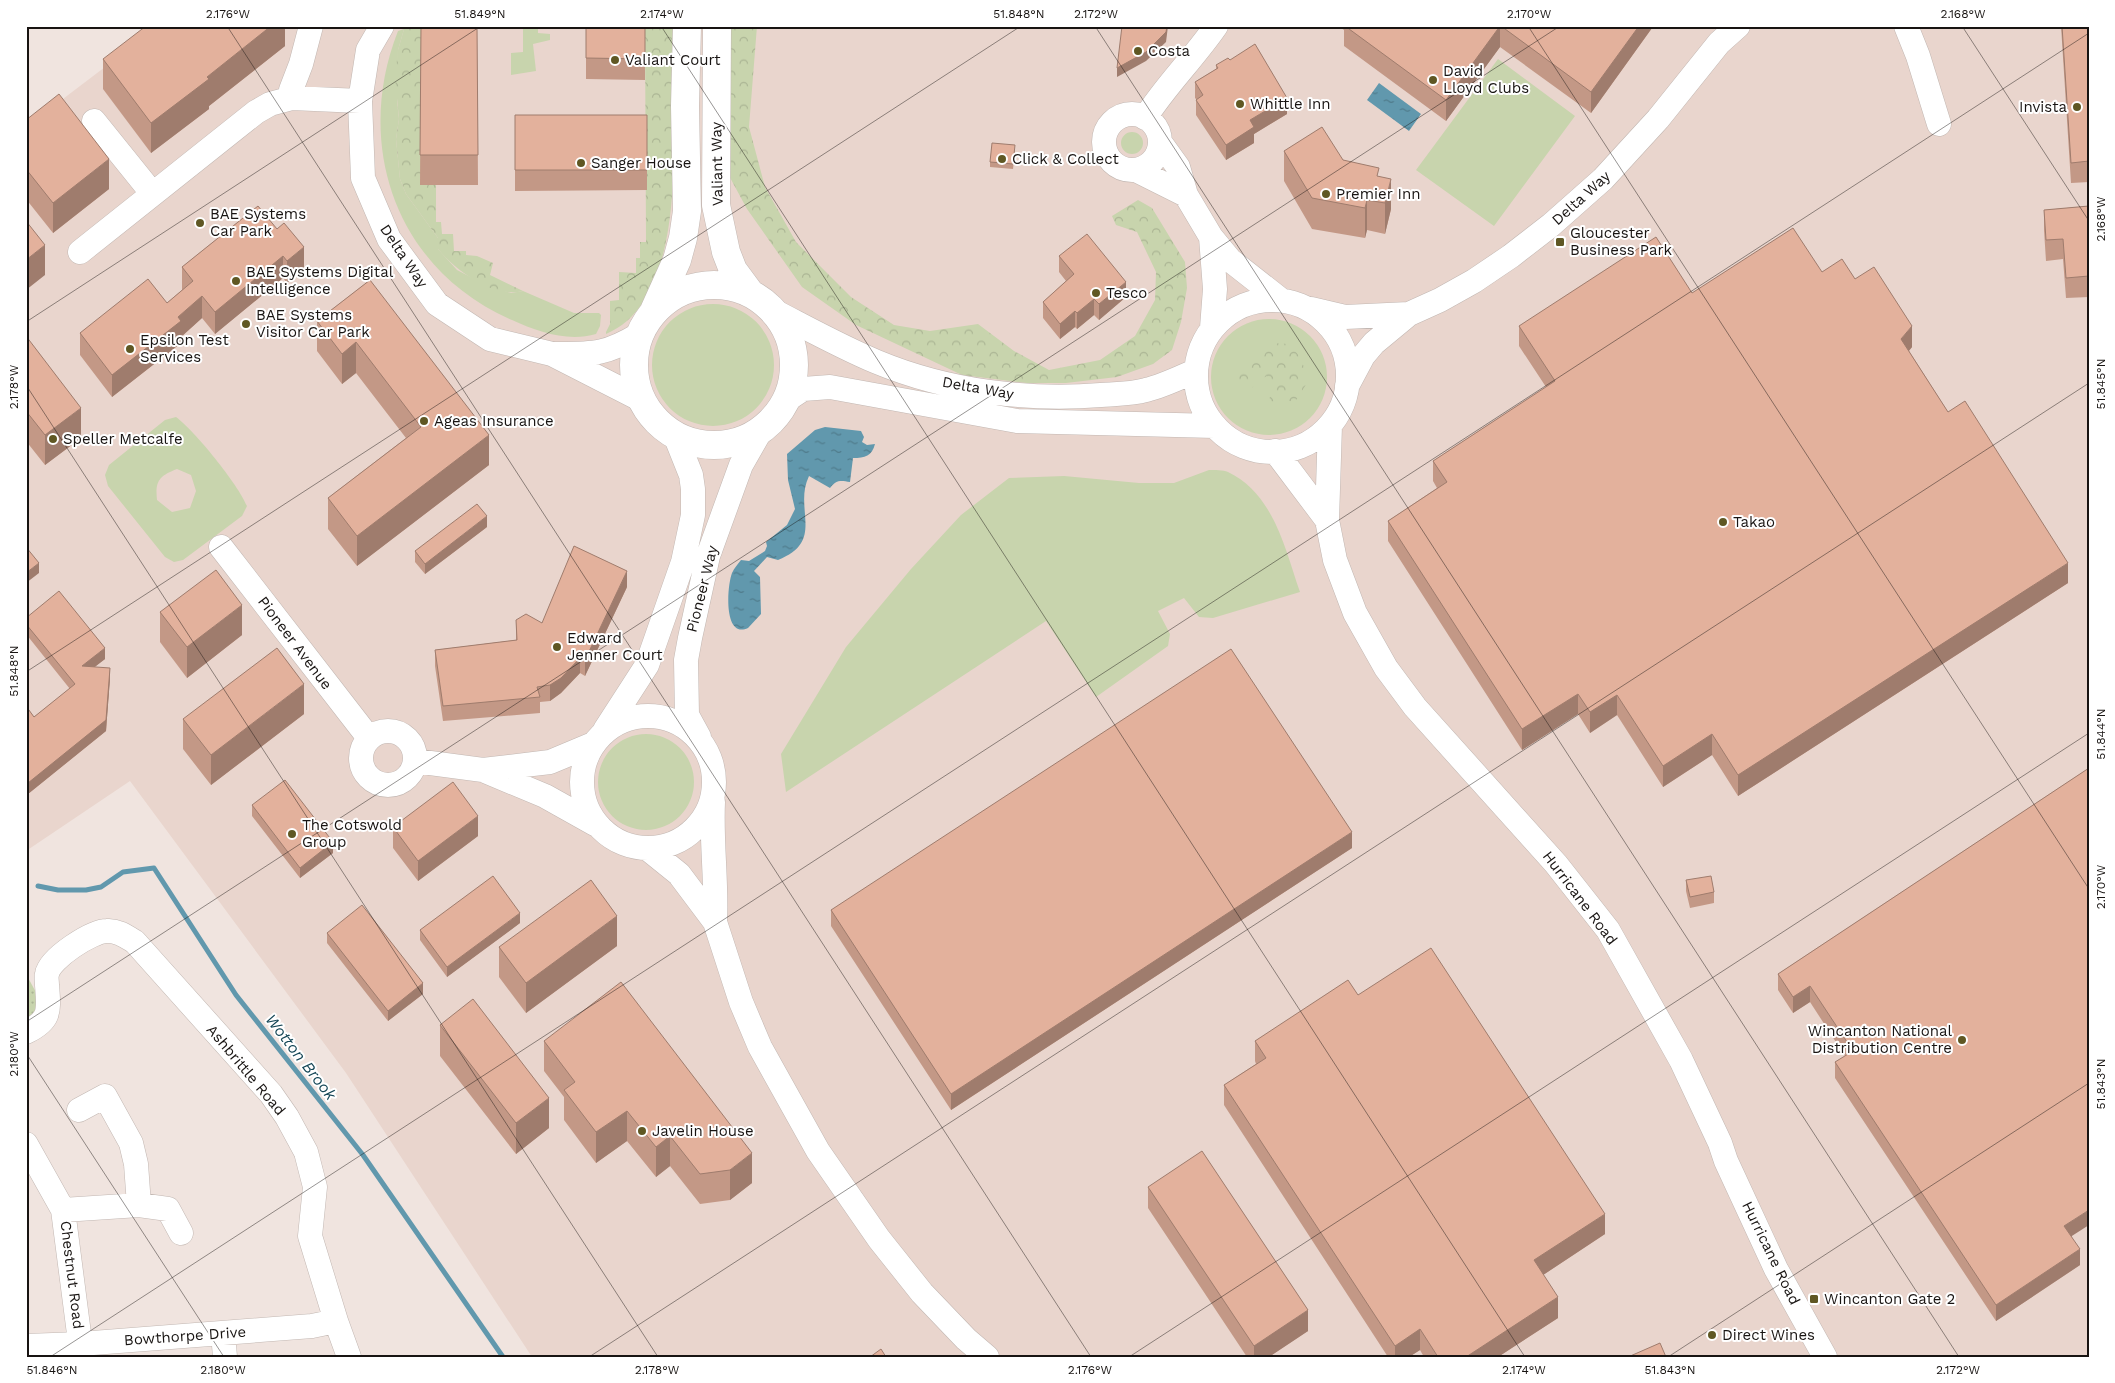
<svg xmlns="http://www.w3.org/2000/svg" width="2115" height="1383" viewBox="0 0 2115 1383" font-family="'Work Sans',sans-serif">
<defs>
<pattern id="forest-crowns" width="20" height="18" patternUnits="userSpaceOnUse" patternTransform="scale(1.25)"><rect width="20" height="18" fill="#c8d4ad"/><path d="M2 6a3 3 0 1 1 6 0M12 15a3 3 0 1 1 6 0" fill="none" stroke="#abb594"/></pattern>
<pattern id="park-dots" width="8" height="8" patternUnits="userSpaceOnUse" patternTransform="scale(1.25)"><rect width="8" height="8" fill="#c8d4ad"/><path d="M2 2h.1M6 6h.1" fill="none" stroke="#abb594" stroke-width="1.8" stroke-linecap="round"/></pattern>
<pattern id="water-ripples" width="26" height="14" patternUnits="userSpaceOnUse" patternTransform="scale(1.25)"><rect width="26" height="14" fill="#6198ad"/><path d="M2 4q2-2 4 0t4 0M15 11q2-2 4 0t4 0" fill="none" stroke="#4f7b8b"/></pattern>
</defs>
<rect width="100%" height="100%" fill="#f0e4df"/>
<!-- built -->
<path fill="#e9d5cd" d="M159,26H2089V1357H532L346,1073L130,781L26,851V127Z"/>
<!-- grass -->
<path fill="#c8d4ad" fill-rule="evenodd" d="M523,26H538V33L550,34V40L533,44L536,71L511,75V53L523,52Z
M404,29L398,50L397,101L399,119L396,139L400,179L406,194L438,238V249L457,270L484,284L511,293L523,291L574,313H599L601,315L600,326L596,334C568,342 538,332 512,320C396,270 353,145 398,31Z
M1498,59L1575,116L1494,226L1416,170Z
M1121 143a11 11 0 1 1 22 0a11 11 0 1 1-22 0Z
M652 365a61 61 0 1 1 122 0a61 61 0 1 1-122 0Z
M1211 377a58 58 0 1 1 116 0a58 58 0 1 1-116 0Z
M176,417C194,430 239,485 247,506L242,516L183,560L174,562L165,557L108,486L105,475L109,465L165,420ZM177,469L191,475L196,491L190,508L172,512L157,500C155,481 159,476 177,469Z
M1209,470C1215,470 1223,470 1228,472C1274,494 1285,549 1300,592L1213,618L1199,617L1184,598L1158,611L1170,634L1168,646L1096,697L1046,621L786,792L781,754L846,647L911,569L961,515L1009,478L1064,476L1139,483H1174Z
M598 782a48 48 0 1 1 96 0a48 48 0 1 1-96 0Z"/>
<!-- forest -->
<path fill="url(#forest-crowns)" d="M645,26H675C675,58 675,90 674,121C674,184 676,305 606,334V332L610,324V301L619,300V272L636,273V258H640V242H646Z
M728,26H757L749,127L765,187L796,242L851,297L894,325L930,331L978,324L1014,351L1049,370L1100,360L1135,336L1155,300L1156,272L1137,232L1116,225L1112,216L1138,200L1152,208L1185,262L1187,288L1181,322L1172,350L1153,364L1117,377L1066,383H1027L962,375L856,325L802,287L747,209L727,172Z
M404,29H435L420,184L436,185V222H441L442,234H453L454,251H466V255L477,256L493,263L490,275L523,291C494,299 455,270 438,249V238L406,194L400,179L396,139L399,119L395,78L398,50Z
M1270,343L1290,344L1300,357L1309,380L1295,402L1285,400L1269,402L1272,385L1267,376L1257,381L1249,392L1240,389L1236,377L1246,361L1263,358Z"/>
<!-- park -->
<path fill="url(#park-dots)" d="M26,974L44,1007L26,1024Z"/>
<!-- water -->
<path fill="url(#water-ripples)" d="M1379,83L1421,114L1409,131L1367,100Z
M825,427L861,431L864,437L862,442L867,445L875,444C872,456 865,458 853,458L850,482C840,480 836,480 830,488L809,476C793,509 826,541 778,560L767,557L754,571L760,577L761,614L748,628C723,639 727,586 732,573C734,568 738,564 741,560L749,561L765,551L767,546L766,542L787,525L795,509L788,480L787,454L815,430Z"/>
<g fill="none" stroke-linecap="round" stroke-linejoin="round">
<!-- stream -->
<path stroke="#6198ad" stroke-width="5" d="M38,886L58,890H86L101,887L123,872L154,868L236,995L363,1155L503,1357"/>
<defs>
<path id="minor" d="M382,26L368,50L360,101L363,178L389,239L437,304L490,339L552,354L642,400
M1906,26L1918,56L1939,124
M292,98L291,90L301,64L311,26
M1104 142a28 28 0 1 1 56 0a28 28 0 1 1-56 0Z
M1145,118C1166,85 1194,58 1216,26
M94,121L152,193
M1160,142L1178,167L1186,195L1211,237L1230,260L1281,300
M1136,170L1186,195
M1211,237L1215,289L1212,328
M80,252L256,112L270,104L292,98L360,101
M1196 376a76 76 0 1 1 152 0a76 76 0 1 1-152 0Z
M1311,309L1345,317L1409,314
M772,310C807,328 841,347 877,362C947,391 1026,401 1101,395C1116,394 1132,394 1146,390C1163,386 1179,378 1195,371
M554,354C594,354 605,355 640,334
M1347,386L1363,356L1374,343L1409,314L1440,300L1474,281L1511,256L1551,225L1603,179L1658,119L1719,43L1738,26
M785,401L803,389L830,387L1017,421L1215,426
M1330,425L1327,520L1335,560L1355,613L1386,668L1415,707L1556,864L1608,930L1681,1060L1720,1143L1726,1161L1776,1269L1825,1357
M1275,451L1327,520
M221,547L369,738
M582 782a66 66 0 1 1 132 0a66 66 0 1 1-132 0Z
M605,730L647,665L683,562L693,515V489L691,475L675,435
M361 758a27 27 0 1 1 54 0a27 27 0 1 1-54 0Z
M699,737L687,715L686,660L690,638L708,556L741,465L761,430
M415,761L483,770L550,762L593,744
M485,771L545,796L595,824
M713,802C711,842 717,882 715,922
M648,849L679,874L715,922L741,1002L760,1047L818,1151L879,1239L922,1293L966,1339L987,1357
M26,1032C51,1020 49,1011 47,985C47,982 46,977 47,974C50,958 92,931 107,931C118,930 127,937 135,942L271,1094L287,1117L306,1152L315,1187L310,1236L336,1321
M79,1110L105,1096L131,1143L136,1164L139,1205
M26,1144L63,1210L82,1357
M63,1210L139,1205L168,1209L181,1233
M223,1333L225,1357
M26,1346L80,1344L312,1326L336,1321L349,1357"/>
<path id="major" d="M717,26L716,205L726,252L733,270L750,293
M634 365a80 80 0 1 1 160 0a80 80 0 1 1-160 0Z
M654,311L677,260L683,238L687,211L685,106L687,26"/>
</defs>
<!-- minor casing -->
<use href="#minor" stroke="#c2b7b2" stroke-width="25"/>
<!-- major casing -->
<use href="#major" stroke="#c2b7b2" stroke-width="29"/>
<!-- minor -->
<use href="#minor" stroke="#fff" stroke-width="24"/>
<!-- major -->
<use href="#major" stroke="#fff" stroke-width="28"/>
</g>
<!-- wall -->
<path fill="#c39886" d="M285,26V46L209,106V109L151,153L103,89V59Z
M421,26H477L478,185H420Z
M586,26H645V80L586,79Z
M1339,26H1652V28L1591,113L1500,47L1446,121L1344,46V30Z
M2061,26H2089V182L2071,183Z
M1230,60L1287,114L1254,134V143L1226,160L1196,115V99L1195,98V82L1216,69V65Z
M515,115H647V190L515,191Z
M26,120L109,189L53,233L26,199Z
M1015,151L1013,169L990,167V162Z
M1284,151L1343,160L1379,177L1391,209L1385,234L1367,230L1365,238L1312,229L1284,181Z
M258,206L304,269L287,283L283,278L215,334L202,318L181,337V343L112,397L80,355V333L167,303L182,290V267Z
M2089,206V297L2066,298L2063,259L2046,261L2044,230V210Z
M1059,256L1126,297L1099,320L1094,315L1077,329L1075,327L1060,339L1043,318V302L1066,281L1059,272Z
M1822,272L1855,279L1912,347L1909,351L1948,412L2068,583L1738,796L1712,755L1663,787L1617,715L1590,733L1578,714L1522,750L1388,541V521L1437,488L1433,481V461L1546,387L1519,346V326L1692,293Z
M370,280L489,465L357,566L328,529V498L406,438L356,373L342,384L317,351V321Z
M26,336L81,438L45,465L26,441Z
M487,527L425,574L415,562V551Z
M627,587L585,676L580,673L561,693L550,701L540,702V713L443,721L435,666V650L516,640V620L542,623Z
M160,612L242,635L187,678L160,642Z
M26,618L105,659L94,667L110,678L106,731L28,794L26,792V706L34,717L70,689L26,634Z
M304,714L211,785L183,749V719Z
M2089,768L2072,1237L2080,1265L1996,1321L1835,1078V1062L1845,1056L1810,1002L1793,1013L1778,990V974Z
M252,805L333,853L300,878L252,816Z
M393,827L478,836L418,881L393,848Z
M1352,848L951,1110L831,926V910Z
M1686,880L1714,892V903L1690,908L1686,891Z
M520,923L447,977L420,940V930Z
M327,933L423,994L388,1021L327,943Z
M617,946L526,1013L499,977V947Z
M1358,995L1605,1234L1543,1275L1558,1318L1498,1357H1424L1420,1350L1409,1357H1388L1224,1105V1085L1256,1064L1255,1061V1041Z
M440,1025L549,1128L516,1154L440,1056Z
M544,1041L752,1183L730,1200L700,1204L670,1166L656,1177L627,1141L596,1163L564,1120V1097L544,1071Z
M1148,1187L1308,1331L1269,1357H1247L1148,1208Z"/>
<!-- shaded-wall -->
<path fill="#9f7c6d" d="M271,26H285V46L209,106V109L151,153V123L207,77Z
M1167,26H1168L1166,42L1146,61L1117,77V68Z
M1500,26V47L1446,121V100Z
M1639,26H1652V28L1591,113V92Z
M1287,98V114L1254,134V143L1226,160V145L1250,120Z
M109,159V189L53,233V203Z
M1391,179V209L1385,234V203Z
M1367,200V230L1365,238V208Z
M45,245V275L26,290V260Z
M304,247V269L287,283V261Z
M283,256V278L215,334V312Z
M1126,282V297L1099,320V304Z
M202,296V318L181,337V343L112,397V375Z
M1094,299V315L1077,329V313Z
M1075,311V327L1060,339V324Z
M1912,326V347L1901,360V339Z
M356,342V373L342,384V354Z
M81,408V438L45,465V435Z
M489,435V465L357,566V536Z
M487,516V527L425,574V564Z
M39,563V573L26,583V573Z
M2068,563V583L1738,796V775Z
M627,571V587L585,676V660Z
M242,605V635L187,678V647Z
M105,648V659L82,677V666Z
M580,658V673L561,693L550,701V685Z
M110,668V678L106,731L28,794V783Z
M304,684V714L211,785V755Z
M1578,694V714L1522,750V729Z
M1617,695V715L1590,733V712Z
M1712,734V755L1663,787V766Z
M478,816V836L418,881V861Z
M1352,832V848L951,1110V1094Z
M333,842V853L300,878V868Z
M520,913V923L447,977V967Z
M617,916V946L526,1013V983Z
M423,983V994L388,1021V1011Z
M1810,986V1002L1793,1013V997Z
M549,1098V1128L516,1154V1123Z
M627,1111V1141L596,1163V1132Z
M670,1136V1166L656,1177V1147Z
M752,1153V1183L730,1200V1170Z
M2089,1210V1225L2064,1241V1226Z
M1605,1214V1234L1534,1281V1260Z
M2080,1249V1265L1996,1321V1305Z
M1558,1297V1318L1498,1357H1466Z
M1308,1310V1331L1269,1357H1254V1346Z
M1420,1329V1350L1409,1357H1395V1346Z"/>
<!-- building -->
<path fill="#e3b19c" stroke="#9f7c6d" d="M146,26H271L207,77L209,79L151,123L103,59Z
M421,26H477L478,155H420Z
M586,26H645V59L586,58Z
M1122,26H1167L1166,32L1146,52L1117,68Z
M1345,26H1500L1446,100Z
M1501,26H1639L1591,92Z
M2062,26H2089V161L2071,163Z
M1255,44L1287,98L1250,120L1254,127L1226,145L1196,100L1203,95L1195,82L1218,68L1216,65L1228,58L1230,60Z
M59,94L109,159L53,203L26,169V120Z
M515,115H647V170H515Z
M1322,127L1343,160L1379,168L1377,176L1391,179L1385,203L1367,200L1365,208L1312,198L1284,151Z
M992,143L1015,145L1013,164L990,162Z
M258,206L277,229L284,223L304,247L287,261L283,256L215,312L202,296L178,317L181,321L112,375L80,333L148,279L167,303L193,281L182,267Z
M2089,206V276L2066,278L2063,239L2046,240L2044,210Z
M26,221L45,245L26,260Z
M1793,228L1822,272L1842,259L1855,279L1874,267L1912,326L1901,339L1948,412L1965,401L2068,563L1738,775L1712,734L1663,766L1617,695L1590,712L1578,694L1522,729L1388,521L1447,482L1433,461L1555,381L1519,326L1656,237L1692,293Z
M1087,234L1126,282L1099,304L1094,299L1077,313L1075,311L1060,324L1043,302L1074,274L1059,256Z
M370,280L489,435L357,536L328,498L421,427L356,342L342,354L317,321Z
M26,336L81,408L45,435L26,411Z
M477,504L487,516L425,564L415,551Z
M574,546L627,571L585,660L580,658L561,678L550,685L537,687L540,697L443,706L435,650L517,640L516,620L526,614L542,623Z
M26,547L39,563L26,573Z
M216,570L242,605L187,647L160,612Z
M59,591L105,648L82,666L110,668L106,720L28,783L26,781V706L34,717L75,684L26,624V618Z
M277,648L304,684L211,755L183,719Z
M1231,649L1352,832L951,1094L831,910Z
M2089,768V1210L2064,1226L2080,1249L1996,1305L1835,1062L1853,1051L1810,986L1793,997L1778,974Z
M285,780L333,842L300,868L252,805Z
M453,782L478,816L418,861L393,827Z
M493,876L520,913L447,967L420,930Z
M1711,876L1714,892L1690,897L1686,880Z
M591,880L617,916L526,983L499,947Z
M362,905L423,983L388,1011L327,933Z
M1431,948L1605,1214L1534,1260L1558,1297L1466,1357H1438L1420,1329L1395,1346L1224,1085L1266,1058L1255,1041L1348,980L1358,995Z
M621,982L752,1153L730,1170L700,1174L670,1136L656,1147L627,1111L596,1132L564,1090L575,1082L544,1041Z
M473,999L549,1098L516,1123L440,1025Z
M1202,1151L1308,1310L1254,1346L1148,1187Z
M1660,1343L1666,1357H1628Z
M881,1349L886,1357H870Z"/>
<!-- ticks -->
<path fill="none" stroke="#181412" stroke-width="1" stroke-opacity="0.45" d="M227,26L1091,1357M661,26L1525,1357M1095,26L1959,1357M1528,26L2089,889M1962,26L2089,221M26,322L481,26M26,385L658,1357M26,672L1021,26M26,1022L1560,26M26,1053L224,1357M50,1357L2089,33M589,1357L2089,383M1129,1357L2089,733M1668,1357L2089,1083"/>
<!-- markers -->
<g fill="#5f5723" stroke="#fff" stroke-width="2">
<circle cx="1138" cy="51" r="5"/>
<circle cx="615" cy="60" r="5"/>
<circle cx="1433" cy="80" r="5"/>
<circle cx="1240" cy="104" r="5"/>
<circle cx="2077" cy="107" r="5"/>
<circle cx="1002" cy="159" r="5"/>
<circle cx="581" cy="163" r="5"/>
<circle cx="1326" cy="194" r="5"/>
<circle cx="200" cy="223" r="5"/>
<rect x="1555" y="237" width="10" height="10" rx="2.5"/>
<circle cx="236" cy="281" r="5"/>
<circle cx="1096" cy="293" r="5"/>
<circle cx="246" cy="324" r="5"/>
<circle cx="130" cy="349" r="5"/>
<circle cx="424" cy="421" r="5"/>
<circle cx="53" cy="439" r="5"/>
<circle cx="1723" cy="522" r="5"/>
<circle cx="557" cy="647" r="5"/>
<circle cx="292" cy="834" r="5"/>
<circle cx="1962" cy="1040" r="5"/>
<circle cx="642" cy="1131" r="5"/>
<rect x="1809" y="1294" width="10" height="10" rx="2.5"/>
<circle cx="1712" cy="1335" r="5"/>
</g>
<g text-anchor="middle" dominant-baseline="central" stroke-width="4" stroke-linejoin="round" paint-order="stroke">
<!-- poi labels -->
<g font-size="15" fill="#181412" stroke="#fff" text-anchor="start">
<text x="1148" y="51">Costa</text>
<text x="625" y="60">Valiant Court</text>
<text x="1443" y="71">David<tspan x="1443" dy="17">Lloyd Clubs</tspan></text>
<text x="1250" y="104">Whittle Inn</text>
<text x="2067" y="107" text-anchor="end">Invista</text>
<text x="1012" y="159">Click &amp; Collect</text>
<text x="591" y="163">Sanger House</text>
<text x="1336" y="194">Premier Inn</text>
<text x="210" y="214">BAE Systems<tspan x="210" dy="17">Car Park</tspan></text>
<text x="1570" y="233">Gloucester<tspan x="1570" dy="17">Business Park</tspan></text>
<text x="246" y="272">BAE Systems Digital<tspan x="246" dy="17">Intelligence</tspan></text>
<text x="1106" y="293">Tesco</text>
<text x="256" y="315">BAE Systems<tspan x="256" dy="17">Visitor Car Park</tspan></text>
<text x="140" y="340">Epsilon Test<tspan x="140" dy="17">Services</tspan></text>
<text x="434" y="421">Ageas Insurance</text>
<text x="63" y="439">Speller Metcalfe</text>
<text x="1733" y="522">Takao</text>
<text x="567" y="638">Edward<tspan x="567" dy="17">Jenner Court</tspan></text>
<text x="302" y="825">The Cotswold<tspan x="302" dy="17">Group</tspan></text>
<text x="1952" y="1031" text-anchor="end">Wincanton National<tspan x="1952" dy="17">Distribution Centre</tspan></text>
<text x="652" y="1131">Javelin House</text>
<text x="1824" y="1299">Wincanton Gate 2</text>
<text x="1722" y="1335">Direct Wines</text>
</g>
<!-- street labels -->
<g font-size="15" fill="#181412" stroke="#fff">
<text transform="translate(717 164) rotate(-91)">Valiant Way</text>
<text transform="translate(1581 198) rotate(-42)">Delta Way</text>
<text transform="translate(404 256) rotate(56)">Delta Way</text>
<text transform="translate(978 388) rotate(10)">Delta Way</text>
<text transform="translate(702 589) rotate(-76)">Pioneer Way</text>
<text transform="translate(295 643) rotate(53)">Pioneer Avenue</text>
<text transform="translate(1580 898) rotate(53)">Hurricane Road</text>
<text transform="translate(246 1070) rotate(50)">Ashbrittle Road</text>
<text transform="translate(1771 1253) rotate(64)">Hurricane Road</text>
<text transform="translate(72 1275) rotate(83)">Chestnut Road</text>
<text transform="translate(185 1336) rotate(-4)">Bowthorpe Drive</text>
</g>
<!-- water labels -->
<g font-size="16" font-style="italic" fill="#154656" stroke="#fff">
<text transform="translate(301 1057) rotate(52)">Wotton Brook</text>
</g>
</g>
<!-- border -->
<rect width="2115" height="1383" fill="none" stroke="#ffffff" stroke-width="55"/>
<rect x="28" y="28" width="2060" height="1328" fill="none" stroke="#181412" stroke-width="2"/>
<g font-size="12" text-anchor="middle" fill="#181412">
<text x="228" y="18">2.176°W</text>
<text x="480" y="18">51.849°N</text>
<text x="662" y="18">2.174°W</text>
<text x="1019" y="18">51.848°N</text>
<text x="1096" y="18">2.172°W</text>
<text x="1529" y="18">2.170°W</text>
<text x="1963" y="18">2.168°W</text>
<text transform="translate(2101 219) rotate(-90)" y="4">2.168°W</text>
<text transform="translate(2101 384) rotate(-90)" y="4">51.845°N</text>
<text transform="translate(14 387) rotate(-90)" y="4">2.178°W</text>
<text transform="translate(14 671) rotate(-90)" y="4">51.848°N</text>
<text transform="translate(2101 734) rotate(-90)" y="4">51.844°N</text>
<text transform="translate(2101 887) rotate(-90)" y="4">2.170°W</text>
<text transform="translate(14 1054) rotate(-90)" y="4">2.180°W</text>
<text transform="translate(2101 1084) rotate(-90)" y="4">51.843°N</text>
<text x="52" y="1374">51.846°N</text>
<text x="223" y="1374">2.180°W</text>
<text x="657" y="1374">2.178°W</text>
<text x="1090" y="1374">2.176°W</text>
<text x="1524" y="1374">2.174°W</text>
<text x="1670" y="1374">51.843°N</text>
<text x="1958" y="1374">2.172°W</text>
</g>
</svg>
